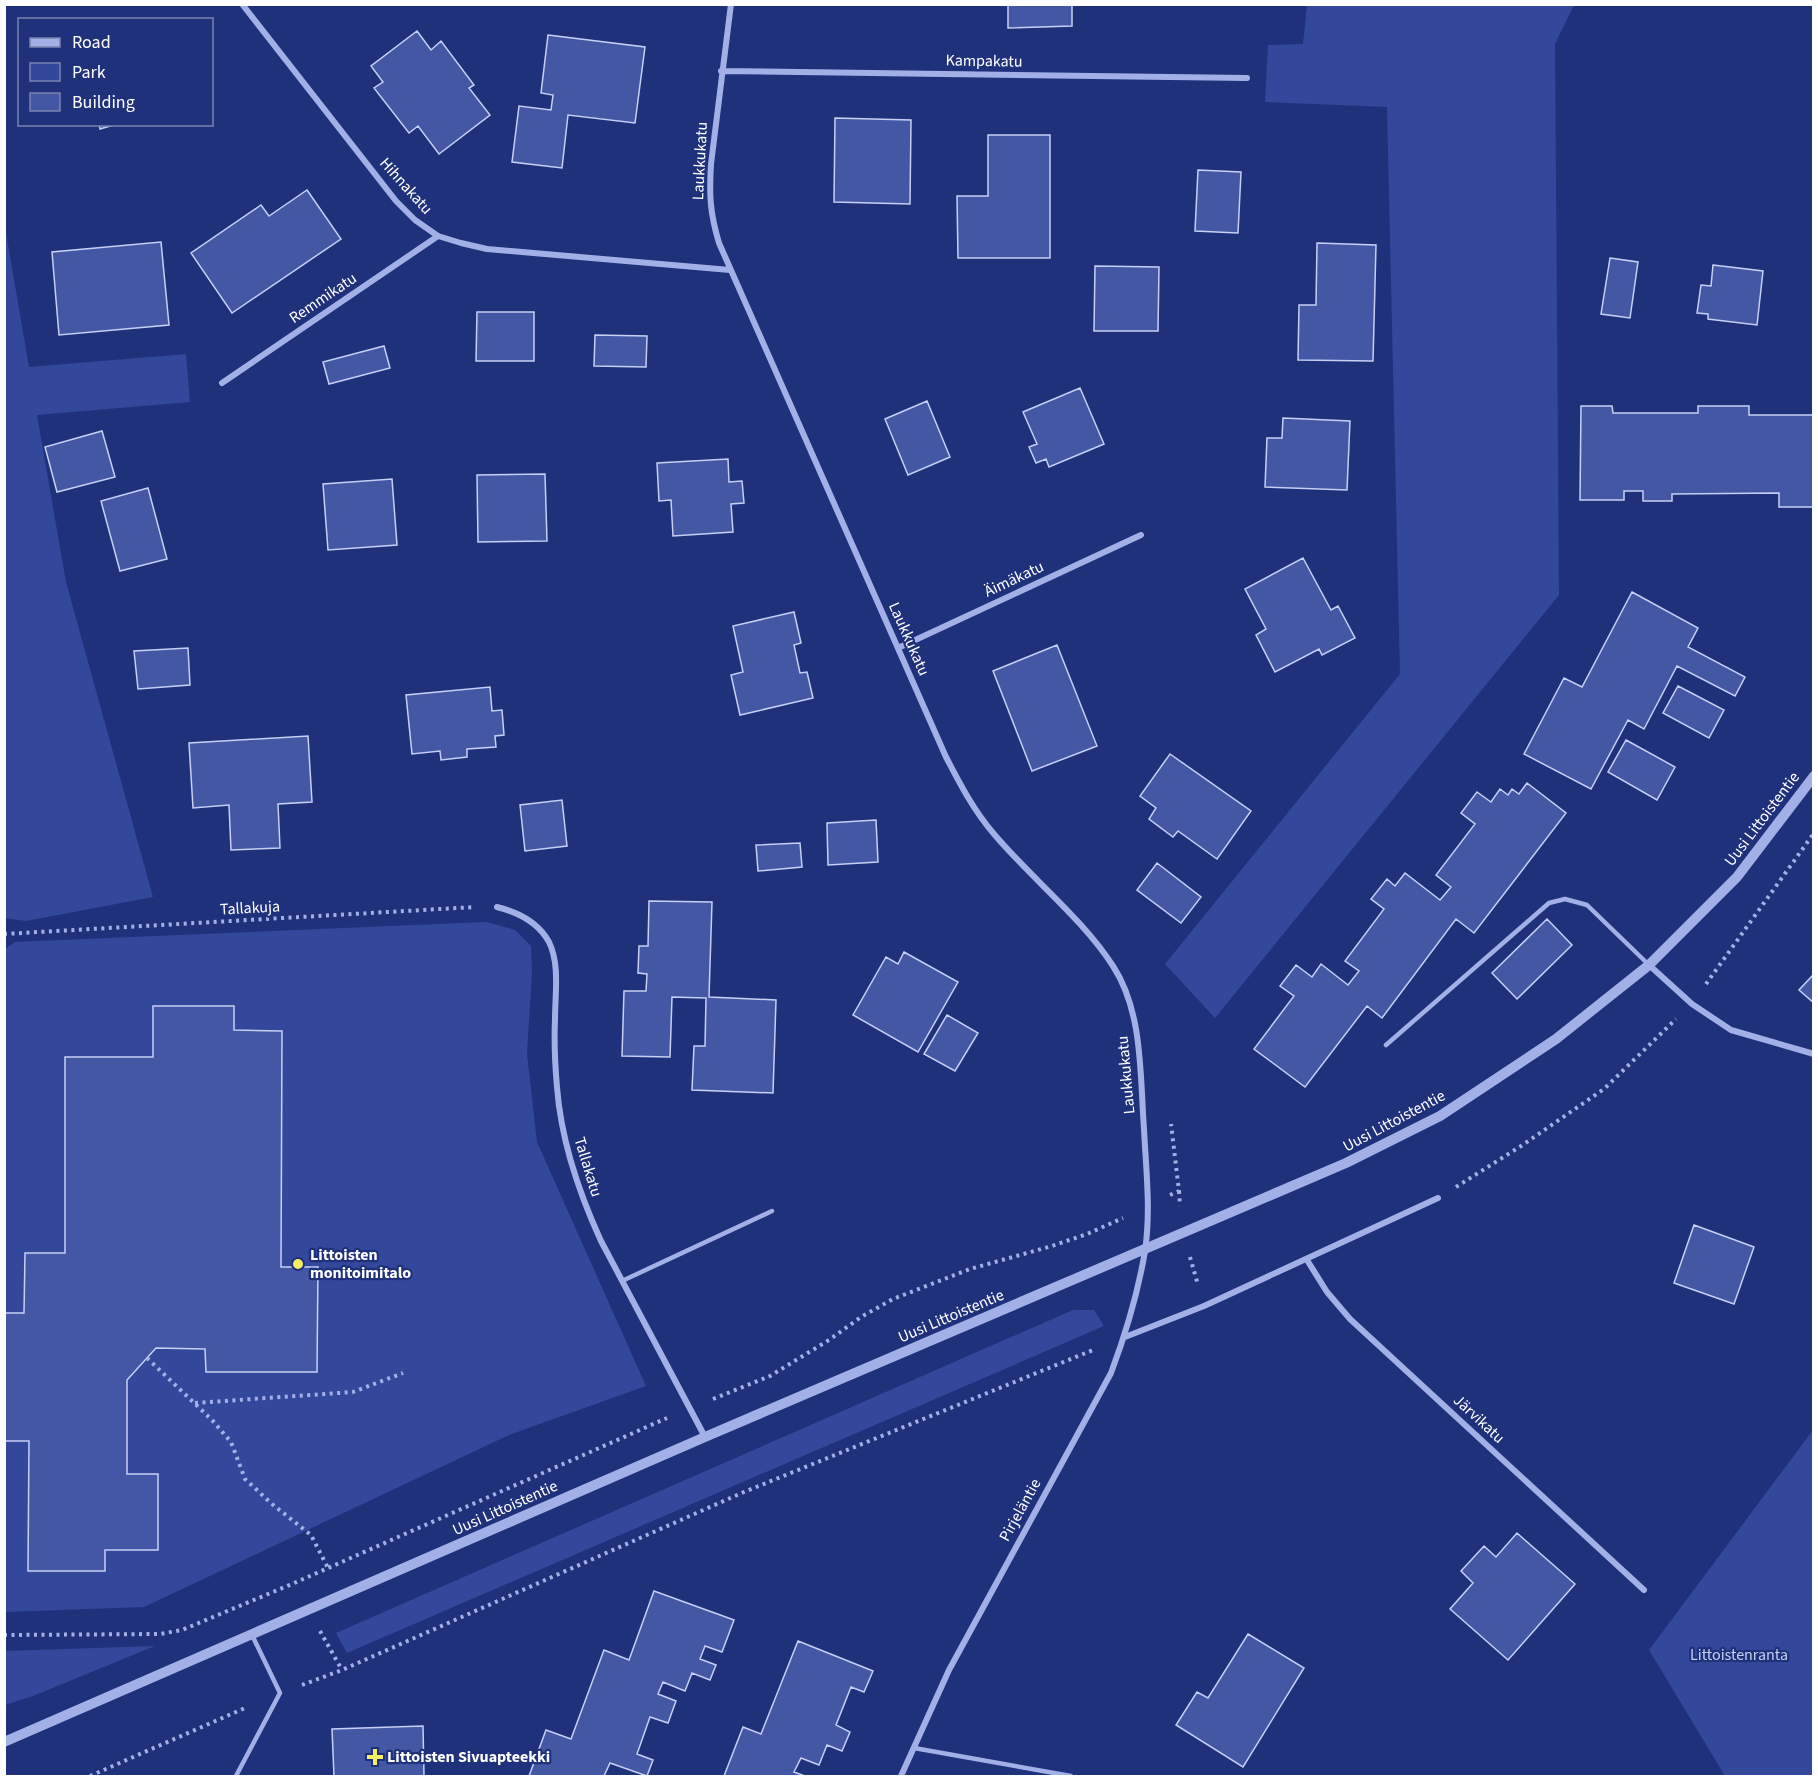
<svg xmlns="http://www.w3.org/2000/svg" width="1818" height="1781" viewBox="0 0 1818 1781" font-family="'Source Sans 3',sans-serif">
<rect width="100%" height="100%" fill="#20317c"/>
<!-- green -->
<path fill="#33489a" d="M1307,5H1574L1555,44L1559,595L1215,1018L1165,964L1400,674L1387,107L1265,102L1268,45L1303,44Z
M5,227L29,367L186,354L190,402L37,415L66,582L153,897L26,921L4,918Z
M487,922L515,930L531,946L532,972L527,1054L537,1142L646,1386L509,1435L144,1607L5,1612V949L15,942Z
M1073,1310H1094L1104,1326L347,1653L336,1633Z
M1813,1430V1776H1725L1649,1650Z
M155,1646L33,1696L5,1705V1651Z"/>
<!-- building -->
<path fill="#4457a4" stroke="#c6d0f5" stroke-width="1.5" d="M1008,4H1072V26L1008,28Z
M417,31L431,50L441,41L474,85L469,88L490,115L439,154L418,126L409,133L374,88L383,82L371,66Z
M548,35L645,47L635,123L568,115L562,168L512,162L519,106L551,110L553,95L541,93Z
M835,118L911,120L910,204L834,202Z
M99,124H117L100,129Z
M988,135H1050V258H958L957,196H988Z
M1198,170L1241,172L1238,233L1195,231Z
M307,190L341,239L232,313L191,253L261,205L269,216Z
M161,242L169,325L59,335L52,252Z
M1317,243L1376,245L1373,361L1298,360L1299,305H1316Z
M1610,258L1638,262L1630,318L1601,314Z
M1713,265L1763,271L1757,325L1708,319V314L1697,313L1701,285L1711,286Z
M1095,266L1159,267L1158,331H1094Z
M477,312H534V361H476Z
M595,335L647,336L646,367L594,366Z
M384,346L390,368L329,384L323,362Z
M1080,388L1104,444L1049,467L1046,459L1036,463L1029,447L1037,444L1023,412Z
M927,401L950,457L908,475L885,419Z
M1581,406H1612L1613,413H1698V406H1749V415H1814V507H1779V493L1672,494V501H1643V491H1624V500H1580Z
M1283,418L1350,421L1347,490L1265,487L1267,438H1282Z
M102,431L115,477L57,492L45,447Z
M728,459L729,482L742,481L744,503L731,504L733,532L673,536L671,500L659,501L657,463Z
M545,474L547,541L478,542L477,475Z
M392,479L397,545L328,550L323,484Z
M148,488L167,559L120,571L101,501Z
M1303,558L1331,610L1338,606L1355,638L1322,655L1319,649L1275,672L1256,635L1266,629L1245,589Z
M1632,592L1698,628L1688,647L1745,677L1735,696L1677,666L1644,729L1628,720L1591,789L1524,754L1564,678L1582,687Z
M794,612L801,643L794,645L800,673L807,672L813,698L740,715L731,675L743,672L733,626Z
M1057,645L1097,746L1032,771L993,671Z
M188,648L190,685L138,689L134,651Z
M1678,686L1724,710L1709,738L1663,713Z
M490,687L492,711L502,710L504,735L495,736L496,747L467,749V757L441,760L440,751L412,754L406,695Z
M308,736L312,802L278,804L280,848L231,850L229,805L193,808L189,743Z
M1626,740L1675,767L1657,800L1608,772Z
M1170,754L1251,811L1217,859L1178,831L1173,837L1149,819L1156,808L1140,796Z
M1527,783L1566,813L1474,933L1456,919L1382,1018L1367,1006L1305,1087L1254,1049L1294,996L1280,986L1296,965L1312,977L1321,964L1348,985L1359,971L1345,961L1384,909L1371,899L1387,879L1395,886L1405,873L1440,900L1451,887L1436,875L1475,824L1461,813L1477,792L1491,802L1500,789L1508,795L1512,789L1519,794Z
M562,800L567,846L525,851L520,805Z
M876,820L878,862L828,865L827,823Z
M800,843L802,867L758,871L756,845Z
M1157,863L1201,897L1181,923L1137,890Z
M649,901L712,902L709,997L776,1000L773,1093L692,1090L694,1046H705L706,998L672,997L670,1057L622,1056L624,991H646L647,974L638,973L639,946H648Z
M1547,919L1572,945L1517,999L1492,973Z
M904,952L958,982L918,1052L853,1015L886,957L898,964Z
M1814,974V1003L1799,990Z
M153,1006H234V1030L282,1031L281,1267H318L317,1372H206L205,1349L156,1348L127,1380V1474H158V1550H105V1571H28L29,1441H4V1313H24L25,1253H65V1057H153Z
M947,1015L978,1033L955,1071L924,1054Z
M1694,1225L1754,1247L1734,1304L1674,1283Z
M1517,1533L1575,1584L1508,1660L1450,1609L1473,1583L1461,1571L1484,1546L1496,1557Z
M654,1591L734,1620L722,1652L705,1646L700,1659L716,1665L710,1680L692,1673L685,1691L663,1682L658,1694L676,1701L668,1723L650,1717L637,1754L653,1760L647,1776L610,1763L604,1776H529L546,1730L571,1739L604,1650L629,1660Z
M1248,1634L1304,1668L1243,1767L1176,1725L1197,1692L1208,1698Z
M798,1641L873,1671L864,1692L851,1687L836,1725L850,1732L842,1751L827,1745L819,1765L801,1758L794,1772L805,1776H724L743,1727L761,1734Z
M423,1726L424,1776H334L332,1729Z"/>
<g fill="none" stroke-linecap="round" stroke-linejoin="round">
<!-- path -->
<path stroke="#a3b0e7" stroke-width="4" stroke-dasharray="3 4.5" stroke-linecap="butt" d="M4,934L475,907
M1706,984L1814,833
M1456,1187L1521,1146L1604,1089L1676,1019
M1179,1191L1180,1206
M1170,1195L1179,1191L1171,1124
M1190,1257L1198,1285
M147,1358L212,1420L231,1442L245,1479L272,1504L311,1535L328,1568
M713,1399L770,1376L829,1340L861,1317L893,1299L970,1269L1052,1246L1087,1234L1123,1218
M195,1403L353,1392L403,1373
M320,1631L342,1670
M4,1635L160,1634L182,1630L292,1584L667,1418
M302,1685L342,1670L744,1492L1093,1350
M90,1776L245,1708"/>
<!-- service -->
<path stroke="#a3b0e7" stroke-width="4.5" d="M1386,1045L1549,903L1565,899L1587,905L1649,965
M622,1281L772,1211
M914,1748L1071,1776
M236,1776L280,1693L252,1635"/>
<!-- minor -->
<path stroke="#a3b0e7" stroke-width="6" d="M242,4L396,201L415,220L438,236L461,243L487,249L730,270
M731,4L711,164C709,195 710,213 719,243L946,757C960,784 974,811 994,834C1031,878 1082,918 1113,966C1143,1012 1140,1075 1144,1129C1146,1170 1151,1210 1145,1251C1138,1293 1126,1333 1111,1373L949,1670L901,1776
M721,71L1247,78
M222,383L438,236
M898,648L1141,535
M497,907C517,912 538,922 549,942C560,964 555,995 555,1019C554,1042 555,1065 557,1087C561,1141 579,1193 601,1241L705,1437
M1649,965L1692,1004L1731,1030L1814,1054
M1307,1260L1327,1292L1350,1319L1644,1590
M1125,1337L1204,1306L1438,1198"/>
<!-- tertiary -->
<path stroke="#a3b0e7" stroke-width="10" d="M4,1742L705,1437L1346,1163L1440,1116L1556,1039L1649,965L1737,877L1814,776"/>
</g>
<!-- markers -->
<g fill="#f4ee63" stroke="#20317c" stroke-width="2">
<circle cx="298" cy="1264" r="6"/>
<path d="M372 1748h6v6h6v6h-6v6h-6v-6h-6v-6h6z"/>
</g>
<g text-anchor="middle" dominant-baseline="central" stroke-width="4.5" stroke-linejoin="round" paint-order="stroke">
<!-- street labels -->
<g font-size="16" fill="#fff" stroke="#20317c">
<text transform="translate(984 61) rotate(1)">Kampakatu</text>
<text transform="translate(700 161) rotate(-87)">Laukkukatu</text>
<text transform="translate(406 186) rotate(48)">Hihnakatu</text>
<text transform="translate(323 298) rotate(-34)">Remmikatu</text>
<text transform="translate(1014 579) rotate(-25)">Äimäkatu</text>
<text transform="translate(909 639) rotate(66)">Laukkukatu</text>
<text transform="translate(1762 819) rotate(-53)">Uusi Littoistentie</text>
<text transform="translate(250 908) rotate(-3)">Tallakuja</text>
<text transform="translate(1126 1075) rotate(-95)">Laukkukatu</text>
<text transform="translate(1394 1121) rotate(-28)">Uusi Littoistentie</text>
<text transform="translate(588 1167) rotate(73)">Tallakatu</text>
<text transform="translate(951 1316) rotate(-23)">Uusi Littoistentie</text>
<text transform="translate(1479 1419) rotate(43)">Järvikatu</text>
<text transform="translate(505 1508) rotate(-24)">Uusi Littoistentie</text>
<text transform="translate(1020 1510) rotate(-61)">Pirjeläntie</text>
</g>
<!-- poi labels -->
<g font-size="16" font-weight="bold" fill="#fff" stroke="#20317c" text-anchor="start">
<text x="310" y="1255">Littoisten<tspan x="310" dy="18">monitoimitalo</tspan></text>
<text x="387" y="1757">Littoisten Sivuapteekki</text>
</g>
<!-- park labels -->
<g font-size="16" fill="#c6d0f5" stroke="#20317c">
<text x="1739" y="1655">Littoistenranta</text>
</g>
</g>
<!-- border -->
<rect width="1818" height="1781" fill="none" stroke="#ffffff" stroke-width="12"/>
<!-- legend -->
<rect x="18" y="18" width="195" height="108" fill="#20317c" stroke="#7983b0" stroke-width="1.5"/>
<rect x="30" y="38" width="30" height="9" fill="#a3b0e7" stroke="#7983b0" stroke-width="1.5"/>
<text x="72" y="48" font-size="18" fill="#ffffff">Road</text>
<rect x="30" y="63" width="30" height="18" fill="#33489a" stroke="#7983b0" stroke-width="1.5"/>
<text x="72" y="78" font-size="18" fill="#ffffff">Park</text>
<rect x="30" y="93" width="30" height="18" fill="#4457a4" stroke="#7983b0" stroke-width="1.5"/>
<text x="72" y="108" font-size="18" fill="#ffffff">Building</text>
</svg>
